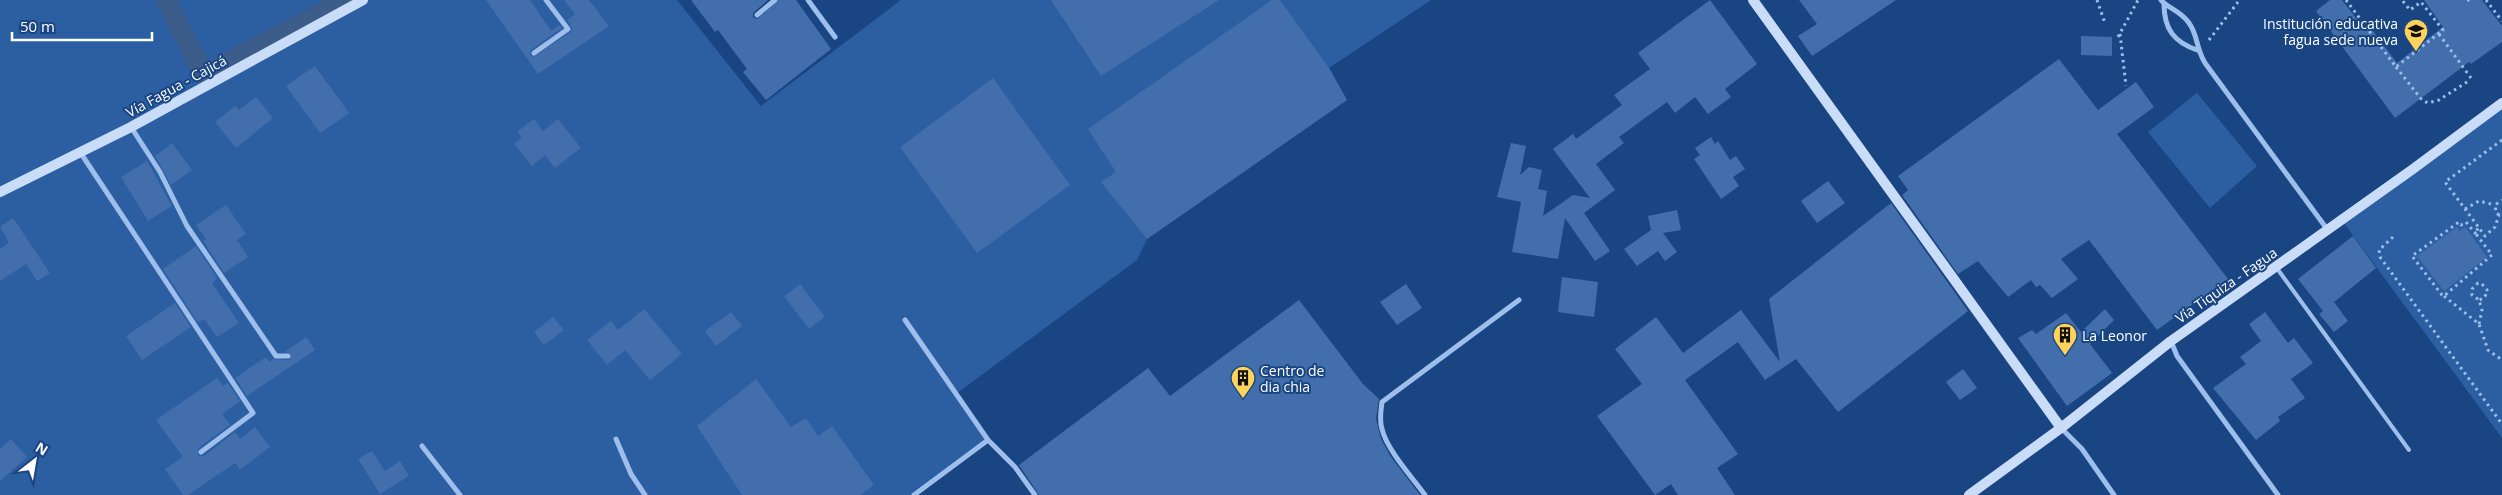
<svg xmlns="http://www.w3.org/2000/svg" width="2502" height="495" viewBox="0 0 2502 495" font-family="'Open Sans',sans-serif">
<rect width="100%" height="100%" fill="#1a4583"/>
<!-- green -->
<path fill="#2c5ea2" d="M0,0H677L761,106L901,0H1431L1329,68L1347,100L1147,239L1137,260L956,394L988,440L914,495H0Z
M2197,93L2257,166L2210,208L2148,132Z
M2502,102V438L2341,219Z"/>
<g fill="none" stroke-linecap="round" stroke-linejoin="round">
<!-- canal -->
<path stroke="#3c5c8a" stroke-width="20" d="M166,0L204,75L346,0"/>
</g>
<!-- building -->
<path fill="#426fac" d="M486,0H530L551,31L560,25L562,28L531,50L530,54L533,57L572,31V27L567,20L575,14L564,0H589L609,26L538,74Z
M691,0H768L753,13V17L757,19L779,0H796L831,49L766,100L743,72L747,69L718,30L715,32Z
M1051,0H1219L1101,76Z
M1272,0H1280L1329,68L1347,100L1147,239L1101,182L1116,172L1088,129Z
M1710,0L1757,64L1725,89L1731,97L1708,114L1695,97L1675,113L1667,102L1619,137L1624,143L1596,164L1615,190L1584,213L1610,251L1595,261L1565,218L1558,259L1512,252L1521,202L1497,197L1511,143L1526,146L1520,175L1529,167L1542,170L1538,189L1547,191L1543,216L1573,195L1590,198L1553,149L1573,134L1576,139L1622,105L1614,95L1650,69L1638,53Z
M1799,0H1896L1812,56L1798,36L1817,24Z
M2330,0H2342L2366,31L2370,27L2397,63L2443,27L2424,0H2482L2502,26V42L2471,64L2469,62L2395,118L2316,11Z
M2081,36L2112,37V56L2081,55Z
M2059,59L2098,110L2136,82L2154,107L2117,134L2228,279L2157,330L2089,240L2061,259L2078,279L2052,298L2040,285L2036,287L2031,280L2008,297L1978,261L1958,274L1902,195L1908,190L1898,176Z
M315,66L349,113L320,133L286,86Z
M993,78L1070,185L977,253L900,147Z
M256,97L273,118L236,148L215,122L235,106L239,110Z
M534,119L543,131L558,119L581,148L555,168L545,155L532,166L514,144L522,138L517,132Z
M1711,137L1715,144L1718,141L1730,160L1736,156L1745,169L1733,177L1739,186L1721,199L1694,159L1700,155L1695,148Z
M172,143L192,170L171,185L155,156Z
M147,161L172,206L148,221L121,177Z
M1828,181L1845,203L1817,223L1801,201Z
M1891,203L1968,311L1838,412L1796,359L1765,380L1738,342L1685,380L1738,454L1717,468L1735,495H1678L1671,484L1655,495L1597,416L1642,384L1615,349L1656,317L1683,353L1741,310L1780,362L1769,299Z
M226,205L246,234L237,240L248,257L224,273L203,241L206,239L196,225Z
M1677,210L1681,230L1663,233L1677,252L1665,261L1658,251L1637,266L1624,249L1651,230L1648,216Z
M13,218L50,273L37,281L26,264L0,281V249L9,243L0,227Z
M2457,227L2459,231L2465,227L2487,257L2444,291L2417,256Z
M2353,236L2376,268L2334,302L2348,321L2334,332L2319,314L2323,311L2298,279Z
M196,246L217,278L212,283L239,323L217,337L204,319L198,323L163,269Z
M1562,277L1598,282L1594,317L1558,312Z
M800,284L825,317L809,329L784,296Z
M1406,284L1422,308L1397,325L1380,302Z
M1299,300L1363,384L1379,399L1376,419L1381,439L1391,457L1420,495H1039L1019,465L1148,368L1170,396Z
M175,303L191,327L142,360L126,336Z
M644,309L682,354L650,380L625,350L607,365L587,340L611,321L618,330Z
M2105,309L2114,320L2090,344L2112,373L2067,406L2018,338L2032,330L2036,334L2066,313L2081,332Z
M731,312L742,326L716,346L705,331Z
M2265,312L2288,343L2294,338L2313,363L2291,379L2305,398L2278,417L2280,421L2256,440L2213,388L2246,364L2240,357L2261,341L2249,324Z
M553,317L564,330L544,345L534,332Z
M306,337L315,350L247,396L235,378L266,357L269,362L273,359L290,360L291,353L285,352Z
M1963,369L1977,388L1960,400L1946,382Z
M217,378L223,386L228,383L240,401L222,414L230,425L198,448V455L204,456L235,432L240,439L255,427L270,447L240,470L235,463L188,495H183L165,469L183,457L156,420Z
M756,379L791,427L806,418L818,436L832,426L874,485L860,495H742L697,426Z
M11,439L27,457L0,481V449Z
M372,451L385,471L400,461L409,476L380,494L358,459Z"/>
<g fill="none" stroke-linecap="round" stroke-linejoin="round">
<!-- path -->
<path stroke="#9ebfeb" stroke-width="3" stroke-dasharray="2.5 4" stroke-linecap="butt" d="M2097,0L2105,23
M2346,0L2396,67L2443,30L2421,2L2410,10L2402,0
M2467,0H2470
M2486,0L2502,21
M2120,34L2126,86
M2439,34L2471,78
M2118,37L2138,0
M2209,40L2238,2
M2396,67L2422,100L2428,103L2439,100L2470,80
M2502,140L2445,182L2485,236L2495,227L2499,215L2502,216
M2465,209L2479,201L2495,205
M2499,215L2496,213L2495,205L2502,200
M2476,234L2466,222L2461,225L2459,222L2412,256L2442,295L2444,296L2492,255L2476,234L2478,227
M2393,237L2379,250L2380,257L2502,424
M2444,296L2479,324L2488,350L2502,360
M2479,324L2482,310L2479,300L2472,295V289L2478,283L2482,284L2488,291L2484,298L2479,300"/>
<!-- lane -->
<path stroke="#9ebfeb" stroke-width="4" d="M2276,267L2409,450"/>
<!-- street -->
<path stroke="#9ebfeb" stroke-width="5" d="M808,0L835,37
M2161,0C2167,8 2180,10 2189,23C2198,35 2196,49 2205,63L2327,229
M2164,4C2164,29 2174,42 2197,50
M757,15L775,0
M534,53L568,29L546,0
M131,127L160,172L187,226L276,356H288
M80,152L253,413L201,452
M905,320L988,440L1015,467L1035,495
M2171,341L2177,356L2278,495
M2061,428L2082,449L2114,495
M616,439L631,474L645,495
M422,446L460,495
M914,495L988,440
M1425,495C1412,477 1387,450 1382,429C1379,420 1381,411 1382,402L1519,300"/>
<!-- secondary -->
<path stroke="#caddf8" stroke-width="10" d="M1753,0L2061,428
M0,192L131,127L363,0
M1969,495L2061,428L2171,341L2413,169L2502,103"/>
</g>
<!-- icons -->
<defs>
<symbol id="school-pin" viewBox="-11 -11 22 30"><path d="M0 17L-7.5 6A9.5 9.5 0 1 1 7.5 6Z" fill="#fed35a" stroke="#1a4583"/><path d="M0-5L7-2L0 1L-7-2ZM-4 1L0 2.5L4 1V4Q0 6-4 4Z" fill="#111"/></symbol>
<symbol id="building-pin" viewBox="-11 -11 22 30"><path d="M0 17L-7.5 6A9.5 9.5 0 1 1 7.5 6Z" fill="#fed35a" stroke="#1a4583"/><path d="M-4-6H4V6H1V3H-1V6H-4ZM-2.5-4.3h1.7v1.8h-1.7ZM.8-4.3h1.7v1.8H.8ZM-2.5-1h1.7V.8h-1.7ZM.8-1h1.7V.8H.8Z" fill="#111"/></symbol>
</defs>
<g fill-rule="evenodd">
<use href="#school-pin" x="2402" y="17" width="28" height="38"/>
<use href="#building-pin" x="2051" y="321" width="28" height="38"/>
<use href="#building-pin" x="1229" y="364" width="28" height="38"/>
</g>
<g text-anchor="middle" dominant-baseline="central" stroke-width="4" stroke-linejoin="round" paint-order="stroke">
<!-- poi labels -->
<g font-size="14" fill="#fff" stroke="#1a4583" text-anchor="start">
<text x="2398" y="23" text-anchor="end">Institución educativa<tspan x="2398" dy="16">fagua sede nueva</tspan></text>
<text x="2082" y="335">La Leonor</text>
<text x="1260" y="370">Centro de<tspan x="1260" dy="16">dia chia</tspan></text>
</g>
<!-- street labels -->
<g font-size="14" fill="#fff" stroke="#1a4583">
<text transform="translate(176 86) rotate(-29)">Vía Fagua - Cajicá</text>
<text transform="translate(2226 285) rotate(-35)">Vía Tiquiza - Fagua</text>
</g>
</g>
<!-- north arrow -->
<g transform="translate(35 460) rotate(31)" stroke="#1a4583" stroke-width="4" paint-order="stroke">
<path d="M0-4L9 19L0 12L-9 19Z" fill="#ffffff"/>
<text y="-8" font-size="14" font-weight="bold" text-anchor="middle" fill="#ffffff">N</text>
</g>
<!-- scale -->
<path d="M12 32v8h140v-8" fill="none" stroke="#ffffff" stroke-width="2.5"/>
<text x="20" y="32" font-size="15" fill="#ffffff" stroke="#1a4583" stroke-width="4" paint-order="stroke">50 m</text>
</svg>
